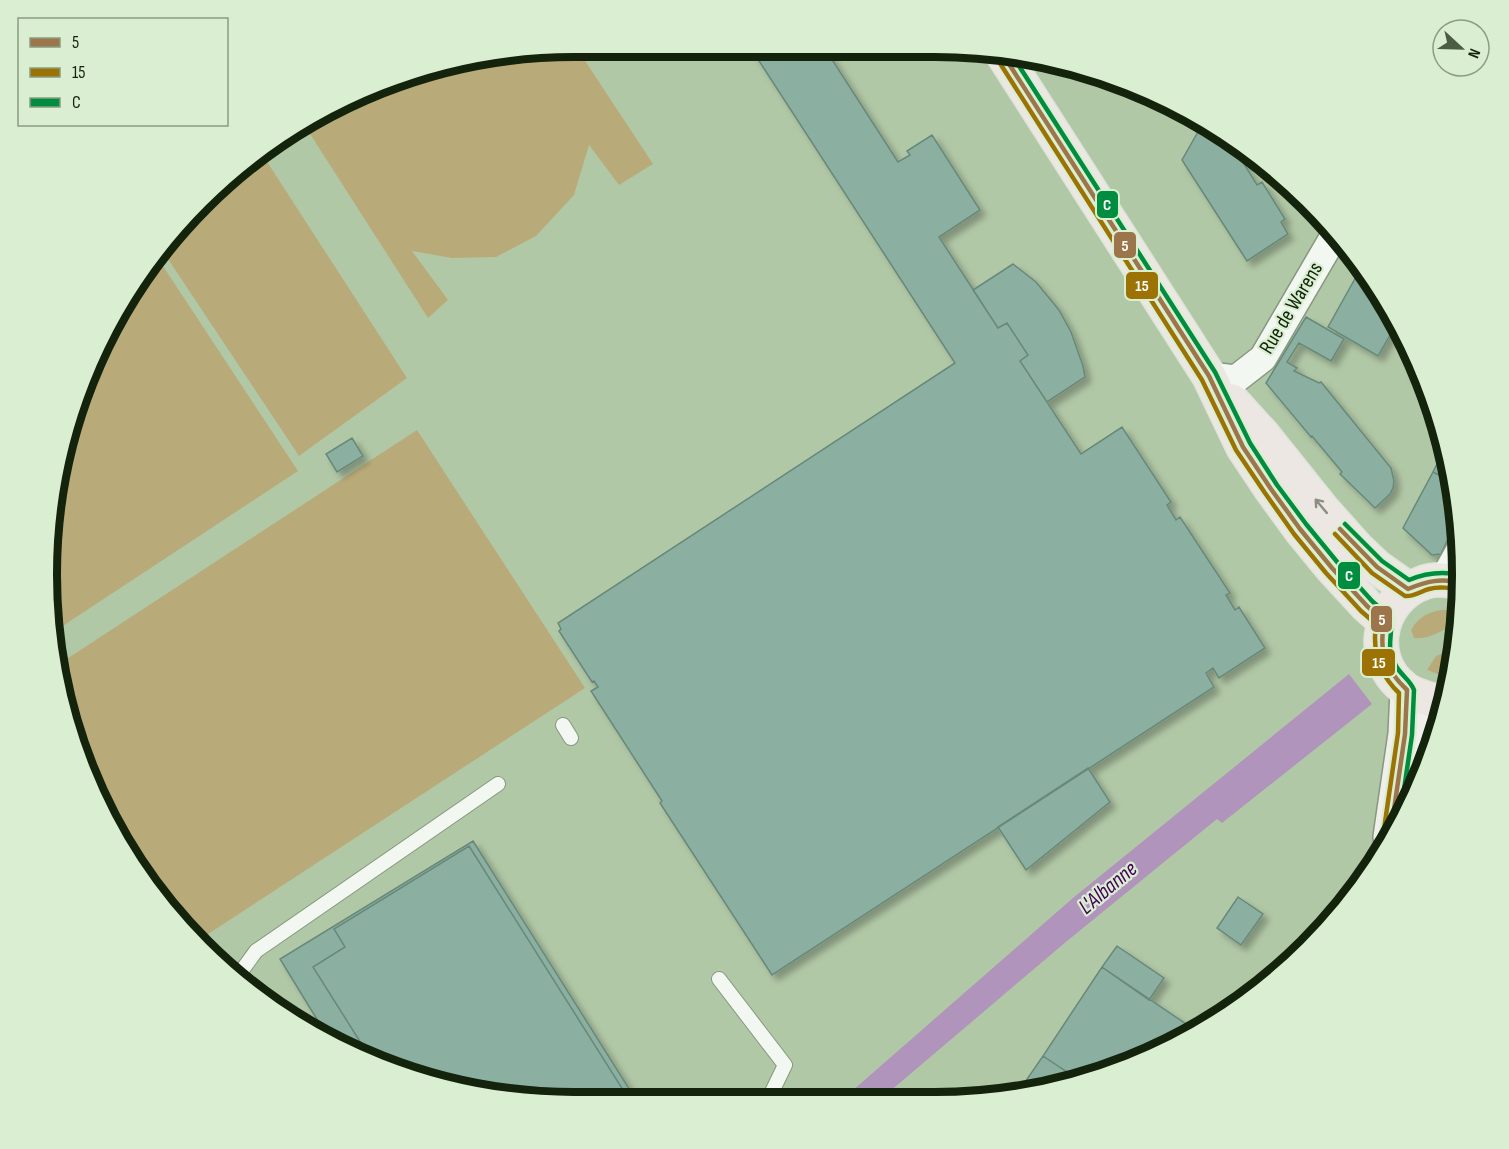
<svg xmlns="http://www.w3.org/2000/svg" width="1509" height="1149" viewBox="0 0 1509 1149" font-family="'Sofia Sans Condensed',sans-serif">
<defs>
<filter id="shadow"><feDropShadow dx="5.5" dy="5.5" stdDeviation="3" flood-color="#0004"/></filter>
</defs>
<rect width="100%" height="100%" fill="#b1c8a6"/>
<!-- green -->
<path fill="#b9ab79" d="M576,47L653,164L619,185L589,145L574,195L536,236L496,257L452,258L412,251L448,300L428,318L303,123L310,117L438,65Z
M262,154L407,378L299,456L164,253L201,201Z
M159,260L298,471L52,633L48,609L57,471L101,341Z
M417,430L585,688L199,940L193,934L88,772L75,745L59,664Z
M1446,610L1453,612L1459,615L1457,626L1450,632L1448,628C1437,633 1426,640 1414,638L1411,630C1419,616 1431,610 1446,610Z
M1455,648L1453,673L1438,674L1427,670L1436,656Z"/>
<!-- water -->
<path fill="#b094bb" d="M1349,674L1372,704L1222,823L1217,819L1067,941L882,1098H844L1073,898Z"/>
<!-- building -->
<path fill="#8bafa0" stroke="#67897a" stroke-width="1.5" filter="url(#shadow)" d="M750,47H824L898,162L910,155L907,151L932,135L980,210L939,237L998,328L1007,323L1028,355L1020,361L1081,454L1122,427L1171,502L1167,505L1176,520L1180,517L1230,593L1226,595L1235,610L1239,607L1265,648L1219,678L1213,668L1206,673L1214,687L772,975L660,803L662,801L591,691L598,687L594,681L592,682L559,631L561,629L558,623L955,363Z
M1203,123L1247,150L1241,159L1257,185L1262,182L1285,219L1281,222L1288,234L1247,261L1182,160Z
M1013,264L1036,282L1059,310L1071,332L1083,366L1085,377L1047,402L1020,361L1028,355L1007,323L998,328L973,290Z
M1361,268L1373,281L1403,336L1393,330L1378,356L1328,327Z
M1306,317L1344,339L1331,361L1299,343L1287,362L1297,368L1294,371L1319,383L1321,382L1391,468L1394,481L1393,488L1390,494L1375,508L1340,474L1342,472L1312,436L1311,437L1266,383Z
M1411,368L1419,373L1416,378L1408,373Z
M352,438L363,456L337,472L326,454Z
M1445,448L1452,471L1453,482L1433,472Z
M1433,472L1453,482L1457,519L1441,554L1432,555L1403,528Z
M1088,768L1110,802L1026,870L998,827Z
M473,841L633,1095L628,1098H617L625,1093L469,846L334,929L345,947L313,967L371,1059L310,1032L297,1022L299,1017L318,1021L280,959Z
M469,846L625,1093L617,1098H505L404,1074L371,1059L313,967L345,947L334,929Z
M1238,897L1263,914L1241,945L1217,928Z
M1117,946L1164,978L1149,1000L1102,967Z
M1102,967L1192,1028L1188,1033L1105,1074L1079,1080L1043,1056Z
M1043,1056L1079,1080L1016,1095Z
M979,1089L992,1098H973Z"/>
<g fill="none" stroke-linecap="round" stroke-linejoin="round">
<defs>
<path id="service" d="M563,725L571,738
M719,979L785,1065L769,1098
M241,982L240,973L256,951L498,784"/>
<path id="minor" d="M1209,376L1236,379L1263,358L1333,238"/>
<path id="tertiary" d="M1447,579L1461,554"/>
<path id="secondary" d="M1407,800L1434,737L1441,701
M1390,837L1405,734L1407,690"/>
<path id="primary" d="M1002,53L1209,376L1243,447L1271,489L1300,529L1332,568L1367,606L1384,621
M1232,401L1263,435L1323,510L1357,548L1377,567L1408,589
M1445,701C1434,702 1424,698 1414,694C1364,669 1374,599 1425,582C1437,578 1450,580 1462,583"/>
</defs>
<!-- service casing -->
<use href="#service" stroke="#86987e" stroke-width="16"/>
<!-- minor casing -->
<use href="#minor" stroke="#86987e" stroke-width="30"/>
<!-- tertiary casing -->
<use href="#tertiary" stroke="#86987e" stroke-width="36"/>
<!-- secondary casing -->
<use href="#secondary" stroke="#86987e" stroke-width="36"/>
<!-- primary casing -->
<use href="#primary" stroke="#dce6d7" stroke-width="36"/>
<!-- service -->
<use href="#service" stroke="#f3f7f2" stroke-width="14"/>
<!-- minor -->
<use href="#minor" stroke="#f3f7f2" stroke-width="27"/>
<!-- tertiary -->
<use href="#tertiary" stroke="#f3f7f2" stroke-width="33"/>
<!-- secondary -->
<use href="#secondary" stroke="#f0efeb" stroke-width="33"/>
<!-- primary -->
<use href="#primary" stroke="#ece7e3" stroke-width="33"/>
<defs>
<path id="bus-1" d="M1002,53L1209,376L1243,447L1271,489L1300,529L1332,568L1367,606L1384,621C1379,652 1384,668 1407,690L1405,734L1390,837
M1340,529L1377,567L1408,589C1427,581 1441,578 1462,583"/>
<path id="bus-2" d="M996,57L1202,380L1236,450L1265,493L1294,534L1326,573L1361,611L1376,624C1372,652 1379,674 1399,693L1398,733L1383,836
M1335,534L1372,573L1405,596C1414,597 1421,591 1429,589C1440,586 1450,588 1460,590"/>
<path id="bus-3" d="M1012,55L1215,372L1250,443L1277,485L1306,524L1338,563L1372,601L1391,618C1393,636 1385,647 1396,666C1401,675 1411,681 1414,690L1412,735L1400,817
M1345,524L1382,561L1409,580C1427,572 1443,571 1462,575"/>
</defs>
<!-- bus-1 casing -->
<use href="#bus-1" stroke="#daefd1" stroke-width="9"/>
<!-- bus-2 casing -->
<use href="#bus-2" stroke="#daefd1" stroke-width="9"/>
<!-- bus-3 casing -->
<use href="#bus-3" stroke="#daefd1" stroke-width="9"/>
<!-- bus-1 -->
<use href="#bus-1" stroke="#9d754a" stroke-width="4.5"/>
<!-- bus-2 -->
<use href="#bus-2" stroke="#9c7205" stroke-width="4.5"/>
<!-- bus-3 -->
<use href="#bus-3" stroke="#008d3f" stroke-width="4.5"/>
</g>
<!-- one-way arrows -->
<defs><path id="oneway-shaft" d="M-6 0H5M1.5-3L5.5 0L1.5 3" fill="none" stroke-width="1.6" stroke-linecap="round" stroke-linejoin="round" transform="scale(1.5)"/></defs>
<use stroke="#8b8f82" href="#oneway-shaft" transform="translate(1321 506) rotate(-130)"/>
<g text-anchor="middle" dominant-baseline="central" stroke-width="4.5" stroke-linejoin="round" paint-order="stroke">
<!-- street labels -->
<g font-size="21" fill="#14230c" stroke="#daefd1">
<text transform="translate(1291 308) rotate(-59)">Rue de Warens</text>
</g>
<!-- water labels -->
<g font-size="22" font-style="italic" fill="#45005a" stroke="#daefd1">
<text transform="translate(1108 888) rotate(-40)">L'Albanne</text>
</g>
</g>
<!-- crop -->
<path d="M0 0H1509V1149H0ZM574 57H935A517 517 0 0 1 1452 574V575A517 517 0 0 1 935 1092H574A517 517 0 0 1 57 575V574A517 517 0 0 1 574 57Z" fill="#daefd1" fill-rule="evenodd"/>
<path fill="none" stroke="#14230c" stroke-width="8" d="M574 57H935A517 517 0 0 1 1452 574V575A517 517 0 0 1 935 1092H574A517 517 0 0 1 57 575V574A517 517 0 0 1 574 57Z"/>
<g stroke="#daefd1" stroke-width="2">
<rect x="1096" y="190" width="23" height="29" rx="6" fill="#008d3f"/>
<rect x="1113" y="231" width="24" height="28" rx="6" fill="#9d754a"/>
<rect x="1125" y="271" width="34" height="29" rx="6" fill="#9c7205"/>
<rect x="1337" y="561" width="24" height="29" rx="6" fill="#008d3f"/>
<rect x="1370" y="605" width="23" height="28" rx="6" fill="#9d754a"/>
<rect x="1361" y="648" width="35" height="29" rx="6" fill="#9c7205"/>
</g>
<g font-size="16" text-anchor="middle" font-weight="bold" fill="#fff">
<text x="1107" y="210">C</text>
<text x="1125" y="251">5</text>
<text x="1142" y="291">15</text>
<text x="1349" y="581">C</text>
<text x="1382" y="625">5</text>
<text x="1379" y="668">15</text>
</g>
<!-- legend -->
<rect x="18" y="18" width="210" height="108" fill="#daefd1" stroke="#8b9d82" stroke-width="1.5"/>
<rect x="30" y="38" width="30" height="9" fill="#9d754a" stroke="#8b9d82" stroke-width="1.5"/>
<text x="72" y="48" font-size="18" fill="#14230c">5</text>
<rect x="30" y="68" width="30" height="9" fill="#9c7205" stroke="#8b9d82" stroke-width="1.5"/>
<text x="72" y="78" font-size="18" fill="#14230c">15</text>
<rect x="30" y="98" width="30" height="9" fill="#008d3f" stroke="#8b9d82" stroke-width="1.5"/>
<text x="72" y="108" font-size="18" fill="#14230c">C</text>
<!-- north arrow -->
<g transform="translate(1461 48) rotate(112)"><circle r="28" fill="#daefd1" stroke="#8b9d82" stroke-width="1.5"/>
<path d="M0-4.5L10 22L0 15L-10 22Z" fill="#4b5d42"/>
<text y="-9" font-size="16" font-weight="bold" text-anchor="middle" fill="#14230c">N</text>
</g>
</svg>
